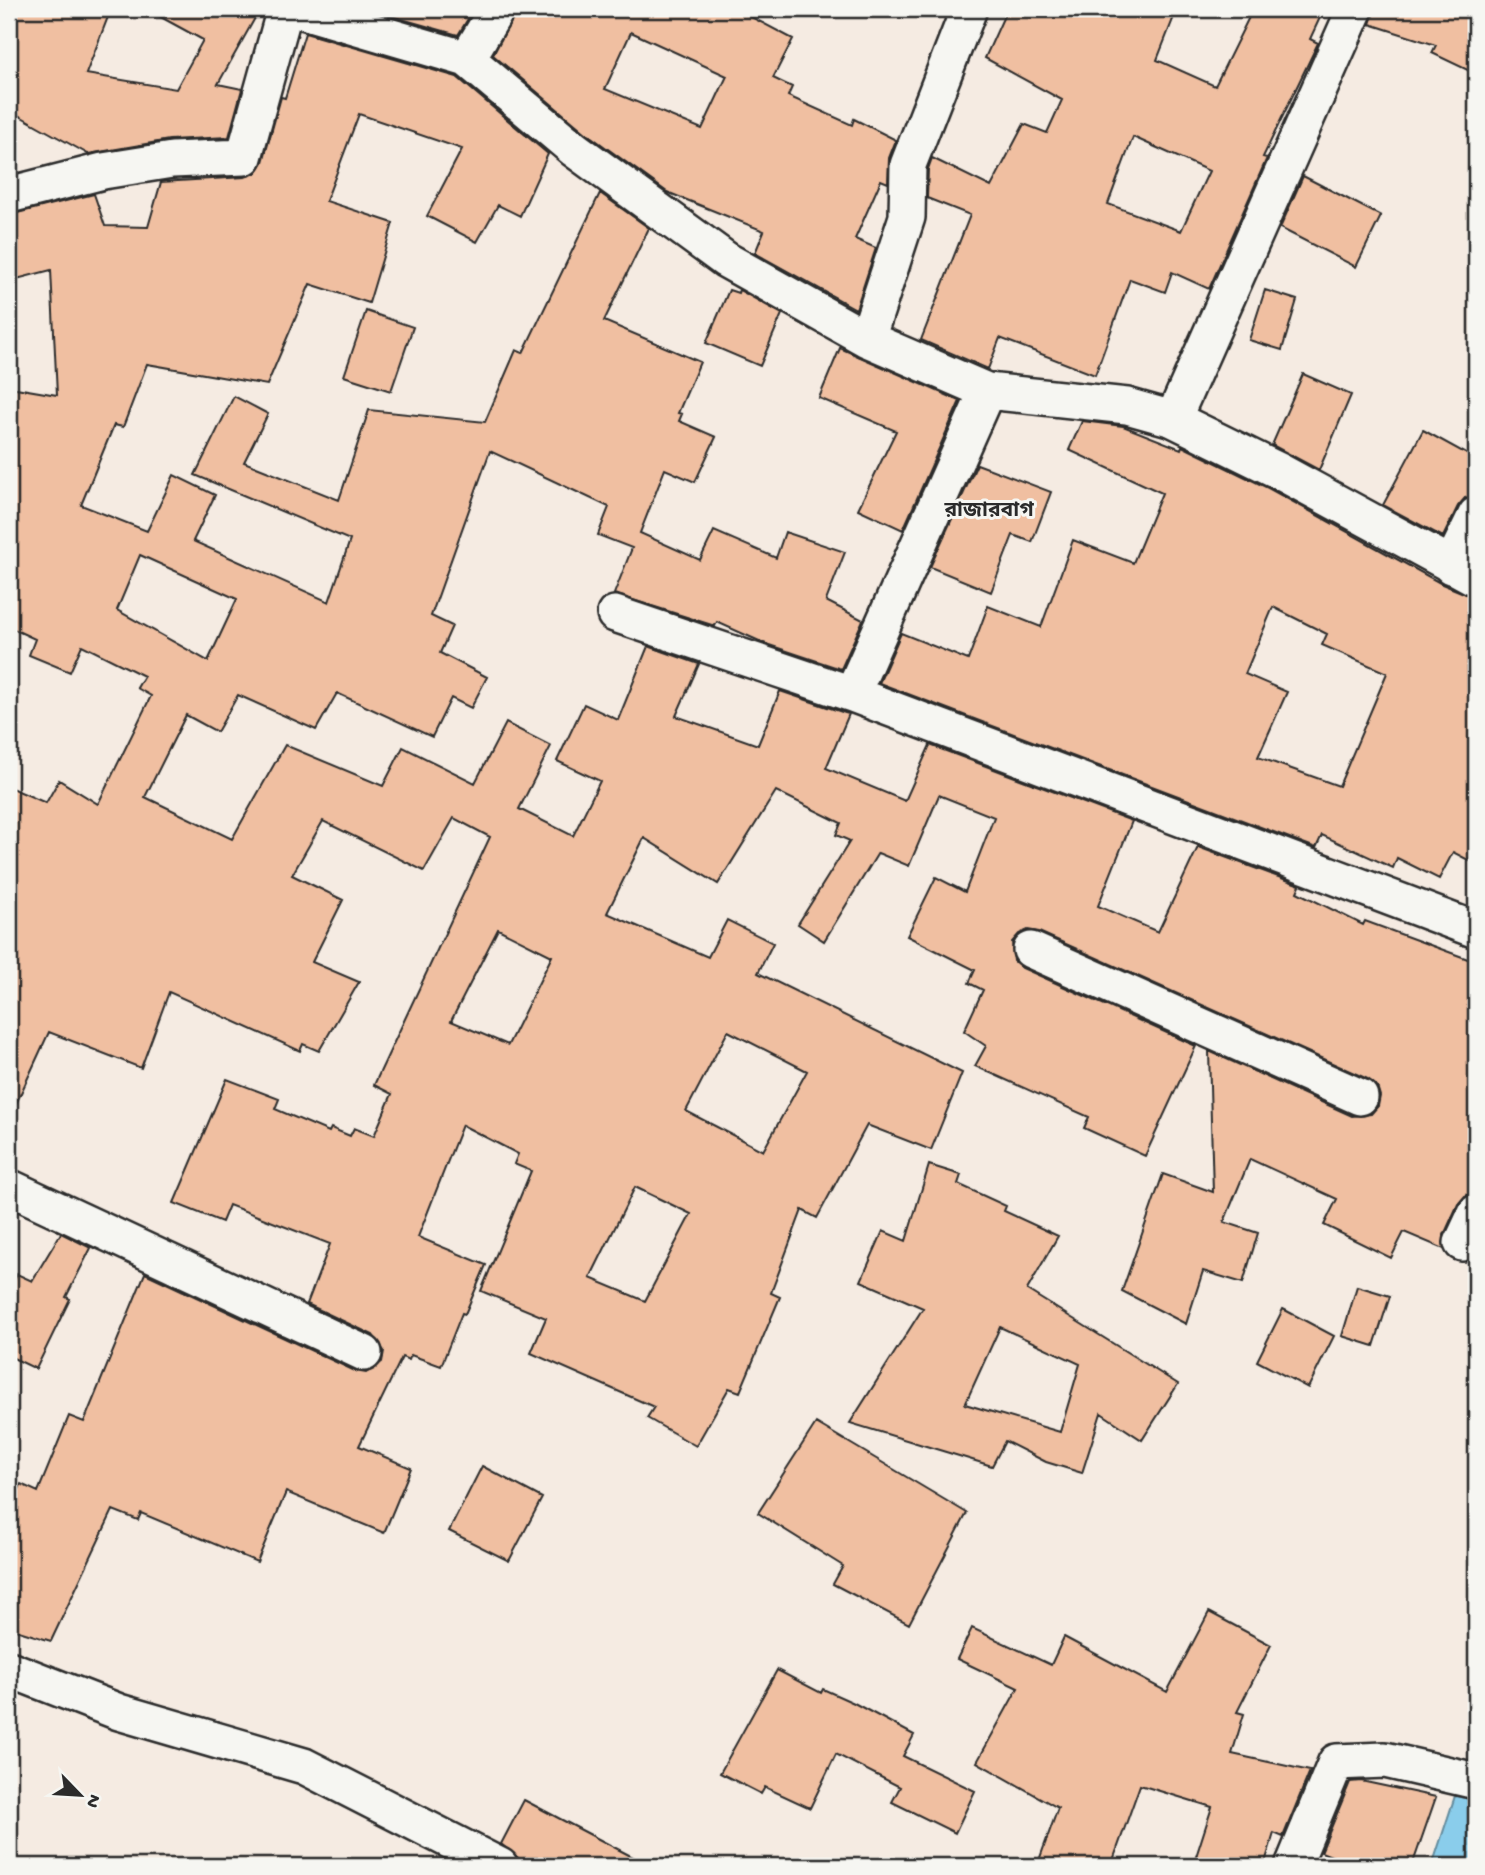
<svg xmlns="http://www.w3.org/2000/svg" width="1485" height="1875" viewBox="0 0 1485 1875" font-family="'Gochi Hand','Noto Sans Bengali',sans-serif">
<rect width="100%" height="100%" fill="#f5ebe2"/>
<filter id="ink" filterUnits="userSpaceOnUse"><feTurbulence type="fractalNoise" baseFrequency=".0143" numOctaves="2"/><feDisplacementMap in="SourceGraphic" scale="14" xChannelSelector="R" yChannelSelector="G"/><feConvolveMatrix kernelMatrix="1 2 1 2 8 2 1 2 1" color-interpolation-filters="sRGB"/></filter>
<g filter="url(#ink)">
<!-- water -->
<path fill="#8acdeb" stroke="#648c9e" stroke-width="2" d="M1455,1796L1476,1800V1866H1432Z"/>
<!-- building -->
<path fill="#f0bfa1" stroke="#2b2b2b" stroke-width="2" fill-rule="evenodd" d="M9,9H111L86,74L176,89L203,40L146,9H260L218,84L242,89L229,137L169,140L88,154L9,110Z
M378,9H474L458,35L377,12Z
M517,9H736L793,39L773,78L792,87L788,96L852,125L854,119L896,140L889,158L888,183L881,180L855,239L876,248L856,309L755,253L764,231L667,192L586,133L493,55ZM631,32L727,76L702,129L605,89Z
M1007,9H1177L1157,60L1215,86L1253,9H1324L1310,39L1318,43L1263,157L1267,158L1209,289L1172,272L1165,292L1130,279L1095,375L1000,338L988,369L921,340L970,215L927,198L928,169L932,158L991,187L1024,124L1047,133L1062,100L985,58ZM1133,137L1209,171L1181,231L1108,204Z
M1375,9H1476V74L1432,53L1436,45L1370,24Z
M305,33L457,77L548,154L520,216L498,205L477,242L427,216L462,149L359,114L326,201L393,223L369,303L310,284L267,385L147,364L123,427L114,425L81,505L147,531L174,475L215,495L193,541L329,602L350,540L195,475L234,396L268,414L244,462L339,500L369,410L485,422L516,350L523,353L600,193L649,228L604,321L700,362L678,413L682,414L679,421L716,437L695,482L665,469L640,533L700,560L714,531L776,558L785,532L845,552L826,601L863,620L841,669L766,644L717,622L715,626L614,594L632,548L598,535L609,507L490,451L431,616L452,626L440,653L487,677L471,708L451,698L432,737L337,693L316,730L238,695L217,732L186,715L145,797L232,839L285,745L383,786L403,747L475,783L506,723L551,746L519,809L573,836L600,781L557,761L584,704L618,720L648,646L699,664L676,716L758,745L780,691L845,713L849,714L826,768L905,801L930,745L1132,821L1098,906L1158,932L1198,847L1300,885L1297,892L1363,925L1365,921L1476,962V1193L1465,1196L1458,1204L1444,1235V1249L1404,1232L1391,1258L1324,1225L1337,1199L1250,1159L1224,1222L1258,1233L1243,1283L1203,1271L1186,1324L1122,1291L1163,1174L1213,1192L1209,1051L1352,1116L1371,1114L1378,1106L1380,1096L1377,1086L1368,1079L1039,932L1028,930L1019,934L1012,942L1014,961L1022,968L1196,1046L1145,1156L1084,1128L1089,1117L975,1066L986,1046L964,1031L983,990L969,983L975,970L907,936L936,877L965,892L994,817L939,795L909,866L878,853L824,941L798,924L850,841L836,835L841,823L776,791L718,884L644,838L607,913L708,957L727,920L773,943L758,973L962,1073L931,1150L867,1125L817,1218L802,1210L771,1293L780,1297L740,1392L729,1388L696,1446L647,1418L654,1407L531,1353L546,1318L481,1291L531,1171L514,1164L518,1154L462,1125L418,1237L486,1265L465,1314L462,1313L441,1366L411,1355L409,1360L402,1357L359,1446L411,1468L384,1533L286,1492L257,1562L141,1513L138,1520L113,1510L51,1641L9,1628V1483L19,1489L21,1484L38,1492L69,1416L84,1422L145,1273L355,1371L366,1373L382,1362L384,1351L373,1335L307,1304L330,1244L229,1205L222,1222L174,1203L227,1079L279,1099L275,1109L329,1132L331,1128L350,1136L354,1128L374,1136L392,1094L374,1085L490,837L454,818L424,871L323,821L292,875L343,900L312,962L359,982L319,1051L303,1044L300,1051L169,992L141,1068L49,1032L9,1119V787L46,803L59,780L98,804L151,696L137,688L144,676L82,645L70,672L29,655L35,639L9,627L10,387L57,395L51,270L9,281V215L94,194L105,226L148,227L161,182L245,177L256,173L263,162L281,97L285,98ZM140,555L237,599L208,661L117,610ZM498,929L552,956L508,1045L451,1021ZM728,1031L807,1071L763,1151L686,1111ZM635,1187L691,1214L645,1301L590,1278Z
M1303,176L1381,216L1356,267L1280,228Z
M729,290L738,293L739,290L782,314L760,366L706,343Z
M1265,290L1297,300L1282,350L1249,340Z
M366,311L413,327L391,391L344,376Z
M840,348L960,401L903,530L858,509L896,431L819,398Z
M1303,374L1351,395L1319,470L1272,445Z
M1082,421L1123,426L1181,449L1182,446L1268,488L1442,584L1476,598V864L1453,852L1439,879L1397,858L1393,868L1322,835L1316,848L879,683L901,633L968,660L988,606L1041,627L1073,540L1133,563L1162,493L1069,450ZM1273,607L1327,634L1322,645L1387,673L1339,786L1258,757L1287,692L1245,674Z
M1423,430L1476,459V495L1465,498L1458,506L1443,537L1383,505Z
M977,464L1051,492L1032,542L1013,535L991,592L930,567Z
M929,1165L961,1175L958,1184L1006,1206L1004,1211L1058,1236L1027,1290L1178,1384L1142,1440L1101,1413L1082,1473L1046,1462L1005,1441L992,1466L850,1423L923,1308L861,1281L883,1231L906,1241ZM1000,1327L1080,1364L1060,1432L965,1404Z
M61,1233L91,1248L66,1297L70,1299L36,1369L9,1356V1292L17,1274L32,1281Z
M1357,1286L1390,1296L1374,1346L1342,1336Z
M1283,1309L1334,1336L1308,1388L1257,1361Z
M816,1423L967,1513L909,1624L833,1584L843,1566L758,1513Z
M482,1466L542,1498L509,1561L449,1531Z
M1209,1612L1271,1645L1237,1712L1244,1714L1232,1754L1310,1771L1283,1837L1274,1833L1264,1866H1193L1212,1807L1140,1785L1111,1866H1037L1058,1808L977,1762L1018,1688L957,1659L972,1628L1051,1665L1064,1637L1167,1692Z
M777,1670L821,1693L823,1689L854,1703L914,1735L903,1756L975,1791L955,1833L892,1802L900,1787L836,1754L810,1808L765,1787L761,1794L720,1773Z
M1361,1781L1436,1797L1412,1866H1387L1362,1858L1357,1866L1321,1852L1350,1782Z
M524,1800L650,1866H528L501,1844Z"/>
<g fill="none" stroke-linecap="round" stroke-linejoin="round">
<defs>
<path id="street" d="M296,9L467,59L574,149L726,260L867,339L987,391L1127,406L1173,419L1277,470L1476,578
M467,59L497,9
M9,195L103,171L172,160L244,157L285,9
M867,339L907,217L908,165L969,9
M1173,419L1355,9
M1451,566L1476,515
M615,614L852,694L987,391
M852,694L1476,930
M1031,950L1360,1097
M9,1187L364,1353
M1462,1243L1476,1213
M9,1669L119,1712L304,1766L500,1866
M1293,1866L1336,1762L1385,1760L1476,1781"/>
</defs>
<!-- street casing -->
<use href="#street" stroke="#2b2b2b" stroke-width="40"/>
<!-- street -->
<use href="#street" stroke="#f6f6f2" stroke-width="35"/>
</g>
</g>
<g text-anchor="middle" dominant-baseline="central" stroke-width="6" stroke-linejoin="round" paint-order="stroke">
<!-- neighbourhood labels -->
<g font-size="21" font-weight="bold" fill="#2b2b2b" stroke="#f6f6f2">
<text x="989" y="512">রাজারবাগ</text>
</g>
</g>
<!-- margin -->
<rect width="1485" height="1875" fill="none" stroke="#f6f6f2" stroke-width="35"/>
<rect x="18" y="18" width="1450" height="1840" fill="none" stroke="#2b2b2b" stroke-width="2.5" filter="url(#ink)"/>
<!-- north arrow -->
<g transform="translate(80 1795) rotate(115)" stroke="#f6f6f2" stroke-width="5" paint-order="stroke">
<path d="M0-5L12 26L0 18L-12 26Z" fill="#2b2b2b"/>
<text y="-10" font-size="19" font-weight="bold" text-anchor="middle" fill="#2b2b2b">N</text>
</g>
</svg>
